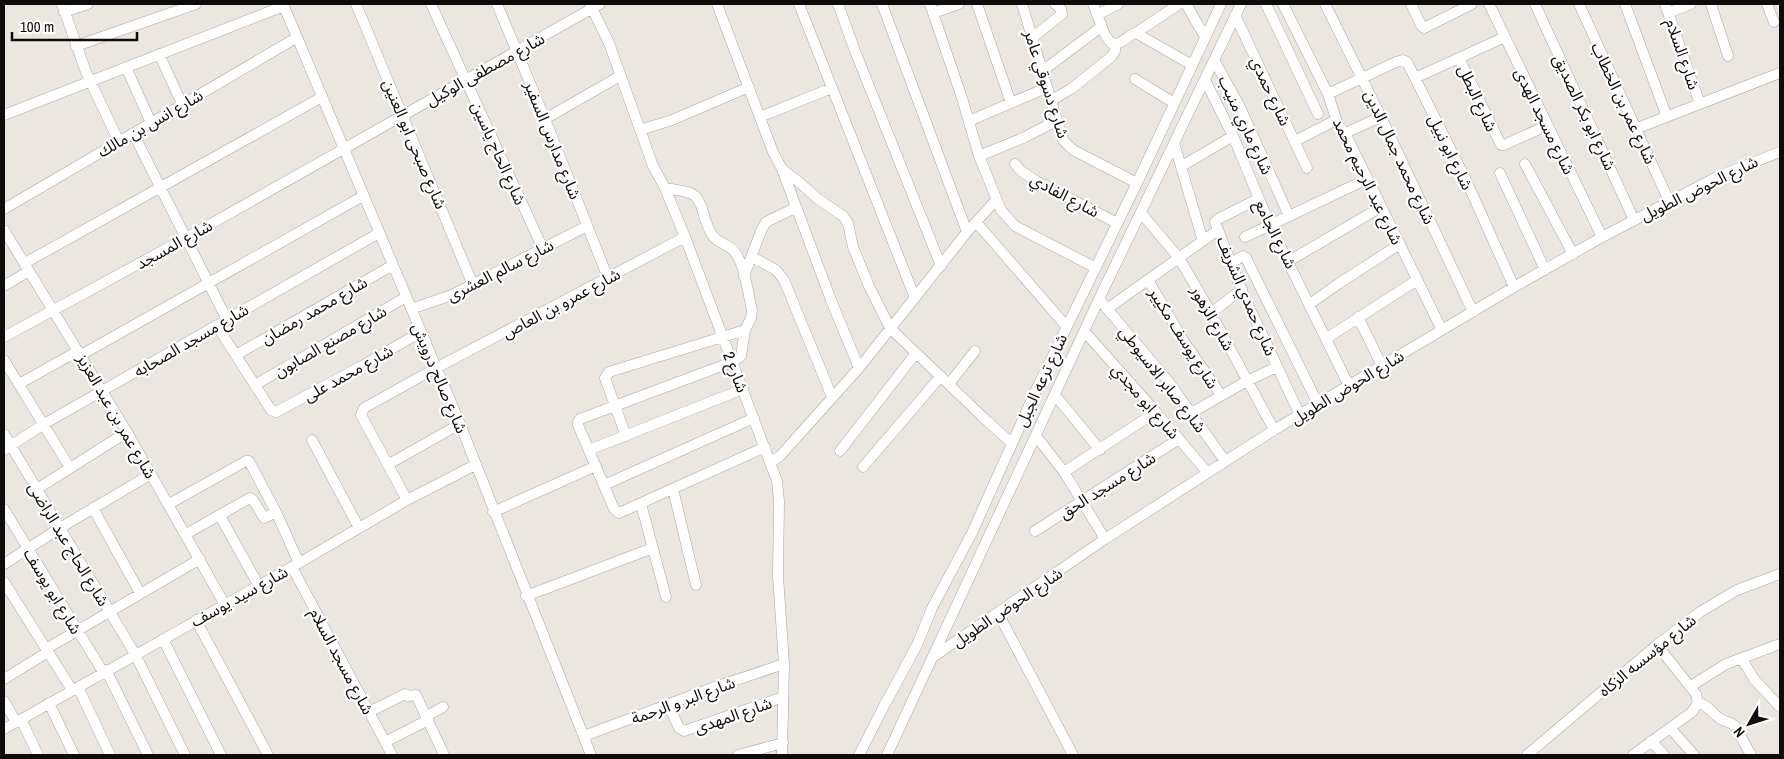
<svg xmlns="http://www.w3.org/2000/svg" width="1784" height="759" viewBox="0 0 1784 759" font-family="'Archivo Narrow','Noto Sans Arabic',sans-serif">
<rect width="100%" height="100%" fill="#ebe6e0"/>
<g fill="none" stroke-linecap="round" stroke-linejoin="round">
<defs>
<path id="minor" d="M62,4L86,72L119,142
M283,4L460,424L591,755
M356,4L473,285
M431,4L543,249
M497,4L545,119L608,278
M590,4L609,43L653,166L665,188L685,237L777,481L779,501L778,576L784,664L782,755
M717,4L773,152L782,169L831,300L859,368
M799,4L915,298
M838,4L855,51L941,266
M882,4L967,232
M930,4L962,98L979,156L1001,210L1015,226L1096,268
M977,4L1011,103
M1022,4L1063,140L1073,150L1137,183
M1093,4L1105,35L1111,43C1122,46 1127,35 1136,33L1192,65
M1186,4L1205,37
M1266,4L1318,114
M1283,4L1328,94L1338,125L1345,133L1442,330
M1325,4L1381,117L1473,312
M1411,4L1421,25L1424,28L1472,4
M1489,4L1602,237
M1535,4L1634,220
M1579,4L1669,201
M1625,4L1667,117
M1665,4L1700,104
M1711,4L1728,56
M1767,4L1774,22
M64,12L88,4
M933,13L959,4
M1668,13L1691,4
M1097,15L1118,4
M1235,15L1307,168
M1136,33L1179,4
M1032,38L1062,14L1061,9L1055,4
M76,46L196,4
M159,54L182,104
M1459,58L1501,145H1504L1548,125
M1214,60L1240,107L1289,216
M126,67L151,123
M1041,72L1101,27
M1415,78L1505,37
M1135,79L1174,103
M1205,80L1233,136L1270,225L1349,386
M1328,94L1396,62L1403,60L1407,62L1466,180L1514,287
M1050,101L1071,89L1111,57L1115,51V44
M4,115L284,6
M760,117L832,88
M545,119L620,76
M969,121L1046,88
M1635,129L1780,73
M640,130L672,120L749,87
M133,133L227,320
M1345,133L1381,117
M1295,141L1336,120
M1174,143L1203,241
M979,156L1023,138L1056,121
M1015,164L1021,171L1036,181L1117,223
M1525,164L1573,254
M1182,166L1233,136
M782,169L800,183L818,199L843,216L848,223L853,247L869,286L890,328L987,421L1007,439L1012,441
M1500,173L1545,270
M665,188C692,193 698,189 705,219C707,224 709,231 713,236C718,243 729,245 734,251C745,264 748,294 752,310L751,318L745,330L741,356L732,362L580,419L578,422V425L614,509L619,513L765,447
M1258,199L1218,219L1215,222L1244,296L1300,415
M4,209L296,38
M1141,213L1179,258L1211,313L1274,430
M976,222L1066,326
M4,230L127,432L225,605
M1245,237L1367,179
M752,257L776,270L784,280L832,397
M1289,261L1381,207
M25,263L322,97
M1231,263L1243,256L1246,258L1318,404
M744,276L761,231L766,222L795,208
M1148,280L1183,340L1221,395
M4,286L29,271
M1099,299L1168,381L1225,461
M1310,304L1338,284L1400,244
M411,309L452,295L587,226
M1107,309L1218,230
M1211,313L1242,289
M1358,317L1382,366
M217,326L271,410L276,412L360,367L421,332
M1084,331L1156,412L1207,472
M4,337L186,238L600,4
M1327,338L1417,280
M81,355L363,196
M236,355L393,265
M4,360L70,468
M19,384L78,351
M949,384L975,351
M255,385L406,297
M1055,395L1100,450
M1191,413L1247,381L1277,367
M4,434L135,654L185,755
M626,436L605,378L609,372L745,330
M1036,436L1064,472L1105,539
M312,440L359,528
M4,450L44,424L379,233
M589,450L743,389
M840,451L916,353
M771,462L780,456L859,368L967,232L996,200
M389,464L460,424
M863,467L941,376
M1064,472L1156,412
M604,485L754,418
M37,489L127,432
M673,489L696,585
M407,500L361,415L364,408L436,368L685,237
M169,504L246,461H249L276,512L299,563
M641,504L666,597
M93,508L140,593
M4,509L103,672
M493,512L596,466
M220,516L259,586
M1035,531L1179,439
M186,534L250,498L253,500L264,518L276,512
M4,564L60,528L151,474
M292,567L392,755
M4,582L72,690
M526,596L653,548
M998,613L1073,755
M196,620L268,755
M163,639L221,755
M46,649L200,559
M933,657L1105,539L1274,430L1514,287L1602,237L1719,176L1780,152
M1742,659L1754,679L1780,707
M106,670L148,755
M4,679L48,652
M1691,686L1726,664L1780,644
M78,687L110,755
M4,701L16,722
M49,703L74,755
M1698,703C1708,705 1711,712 1719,718C1724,722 1730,721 1735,726L1751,755
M668,704L679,728L684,731L783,697
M369,712L405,694L408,696L416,695L444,755
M427,716L443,707
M21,719L38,755
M1670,728L1694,755
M4,729L299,563L407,500L475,465
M584,736L712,688L784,664
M1651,741L1664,755
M385,742L428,720
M738,755L783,743
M859,755L884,706L917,645L932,608L972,533L1037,388L1137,183L1221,4
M887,755L1099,299L1241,4
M1527,755L1657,645L1700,612L1737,590L1780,574
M1633,755L1692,712L1698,703L1696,694L1657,645"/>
</defs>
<!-- minor casing -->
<use href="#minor" stroke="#aaa5a0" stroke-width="11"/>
<!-- minor -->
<use href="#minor" stroke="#fff" stroke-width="10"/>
</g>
<g text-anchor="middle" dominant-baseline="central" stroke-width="4.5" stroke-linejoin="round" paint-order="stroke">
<!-- street labels -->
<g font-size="16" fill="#0e0c0a" stroke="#fff">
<text transform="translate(1683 54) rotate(71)">شارع السلام</text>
<text transform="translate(485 69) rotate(-29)">شارع مصطفى الوكيل</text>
<text transform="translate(1047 84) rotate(72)">شارع دسوقي عامر</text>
<text transform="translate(1271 91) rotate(65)">شارع حمدي</text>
<text transform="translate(1478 98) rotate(65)">شارع البطل</text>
<text transform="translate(1624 103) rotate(65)">شارع عمر بن الخطاب</text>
<text transform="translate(1585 112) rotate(65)">شارع ابو بكر الصديق</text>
<text transform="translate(1545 121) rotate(64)">شارع مسجد الهدى</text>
<text transform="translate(150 123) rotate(-30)">شارع انس بن مالك</text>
<text transform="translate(1246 125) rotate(65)">شارع ماري منيب</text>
<text transform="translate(553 140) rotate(68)">شارع مدارس السفير</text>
<text transform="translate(415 144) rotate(67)">شارع صبحى ابو العنين</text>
<text transform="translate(1451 152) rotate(64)">شارع ابو نبيل</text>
<text transform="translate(499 153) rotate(66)">شارع الحاج ياسين</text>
<text transform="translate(1400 157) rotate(65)">شارع محمد جمال الدين</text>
<text transform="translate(1368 181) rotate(64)">شارع عبد الرحيم محمد</text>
<text transform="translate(1699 188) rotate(-26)">شارع الحوض الطويل</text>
<text transform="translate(1065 195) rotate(28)">شارع الفادي</text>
<text transform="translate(1276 234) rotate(64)">شارع الجامع</text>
<text transform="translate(174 244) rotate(-29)">شارع المسجد</text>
<text transform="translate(500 270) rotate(-27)">شارع سالم العشرى</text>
<text transform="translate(1247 296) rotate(67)">شارع حمدي الشريف</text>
<text transform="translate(561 303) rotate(-28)">شارع عمرو بن العاص</text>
<text transform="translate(314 310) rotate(-30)">شارع محمد رمضان</text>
<text transform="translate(1213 318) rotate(61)">شارع الزهور</text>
<text transform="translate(1184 338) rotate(58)">شارع يوسف مكيير</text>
<text transform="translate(191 340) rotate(-30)">شارع مسجد الصحابه</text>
<text transform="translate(330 341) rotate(-30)">شارع مصنع الصابون</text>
<text transform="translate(736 372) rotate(69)">شارع 2</text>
<text transform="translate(348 373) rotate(-29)">شارع محمد على</text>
<text transform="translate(440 378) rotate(67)">شارع صالح درويش</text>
<text transform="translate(1163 379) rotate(52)">شارع صابر الاسيوطي</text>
<text transform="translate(1041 380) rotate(-65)">شارع ترعه الجبل</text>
<text transform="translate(1347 387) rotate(-31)">شارع الحوض الطويل</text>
<text transform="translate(1146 401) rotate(49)">شارع ابو مجدي</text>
<text transform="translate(117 416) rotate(60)">شارع عمر بن عبد العزيز</text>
<text transform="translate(1107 485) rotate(-32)">شارع مسجد الحق</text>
<text transform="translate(69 544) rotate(59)">شارع الحاج عبد الراضى</text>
<text transform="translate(53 591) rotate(59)">شارع ابو يوسف</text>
<text transform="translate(239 596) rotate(-29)">شارع سيد يوسف</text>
<text transform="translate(1007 607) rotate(-34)">شارع الحوض الطويل</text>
<text transform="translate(1647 655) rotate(-39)">شارع مؤسسه الزكاه</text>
<text transform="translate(342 661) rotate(62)">شارع مسجد السلام</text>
<text transform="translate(683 700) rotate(-20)">شارع البر و الرحمة</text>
<text transform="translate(733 715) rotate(-19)">شارع المهدى</text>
</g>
</g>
<!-- border -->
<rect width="1784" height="759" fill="none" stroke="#0e0c0a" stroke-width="10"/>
<!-- north arrow -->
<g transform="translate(1749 724) rotate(231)" stroke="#ffffff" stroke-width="4" paint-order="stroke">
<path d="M0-4L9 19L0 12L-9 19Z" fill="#0e0c0a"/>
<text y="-8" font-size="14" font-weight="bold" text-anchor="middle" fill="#0e0c0a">N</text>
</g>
<!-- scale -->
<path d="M12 32v8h125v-8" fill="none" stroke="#0e0c0a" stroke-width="2.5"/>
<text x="20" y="32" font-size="15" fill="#0e0c0a" stroke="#ffffff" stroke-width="4" paint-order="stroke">100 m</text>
</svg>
